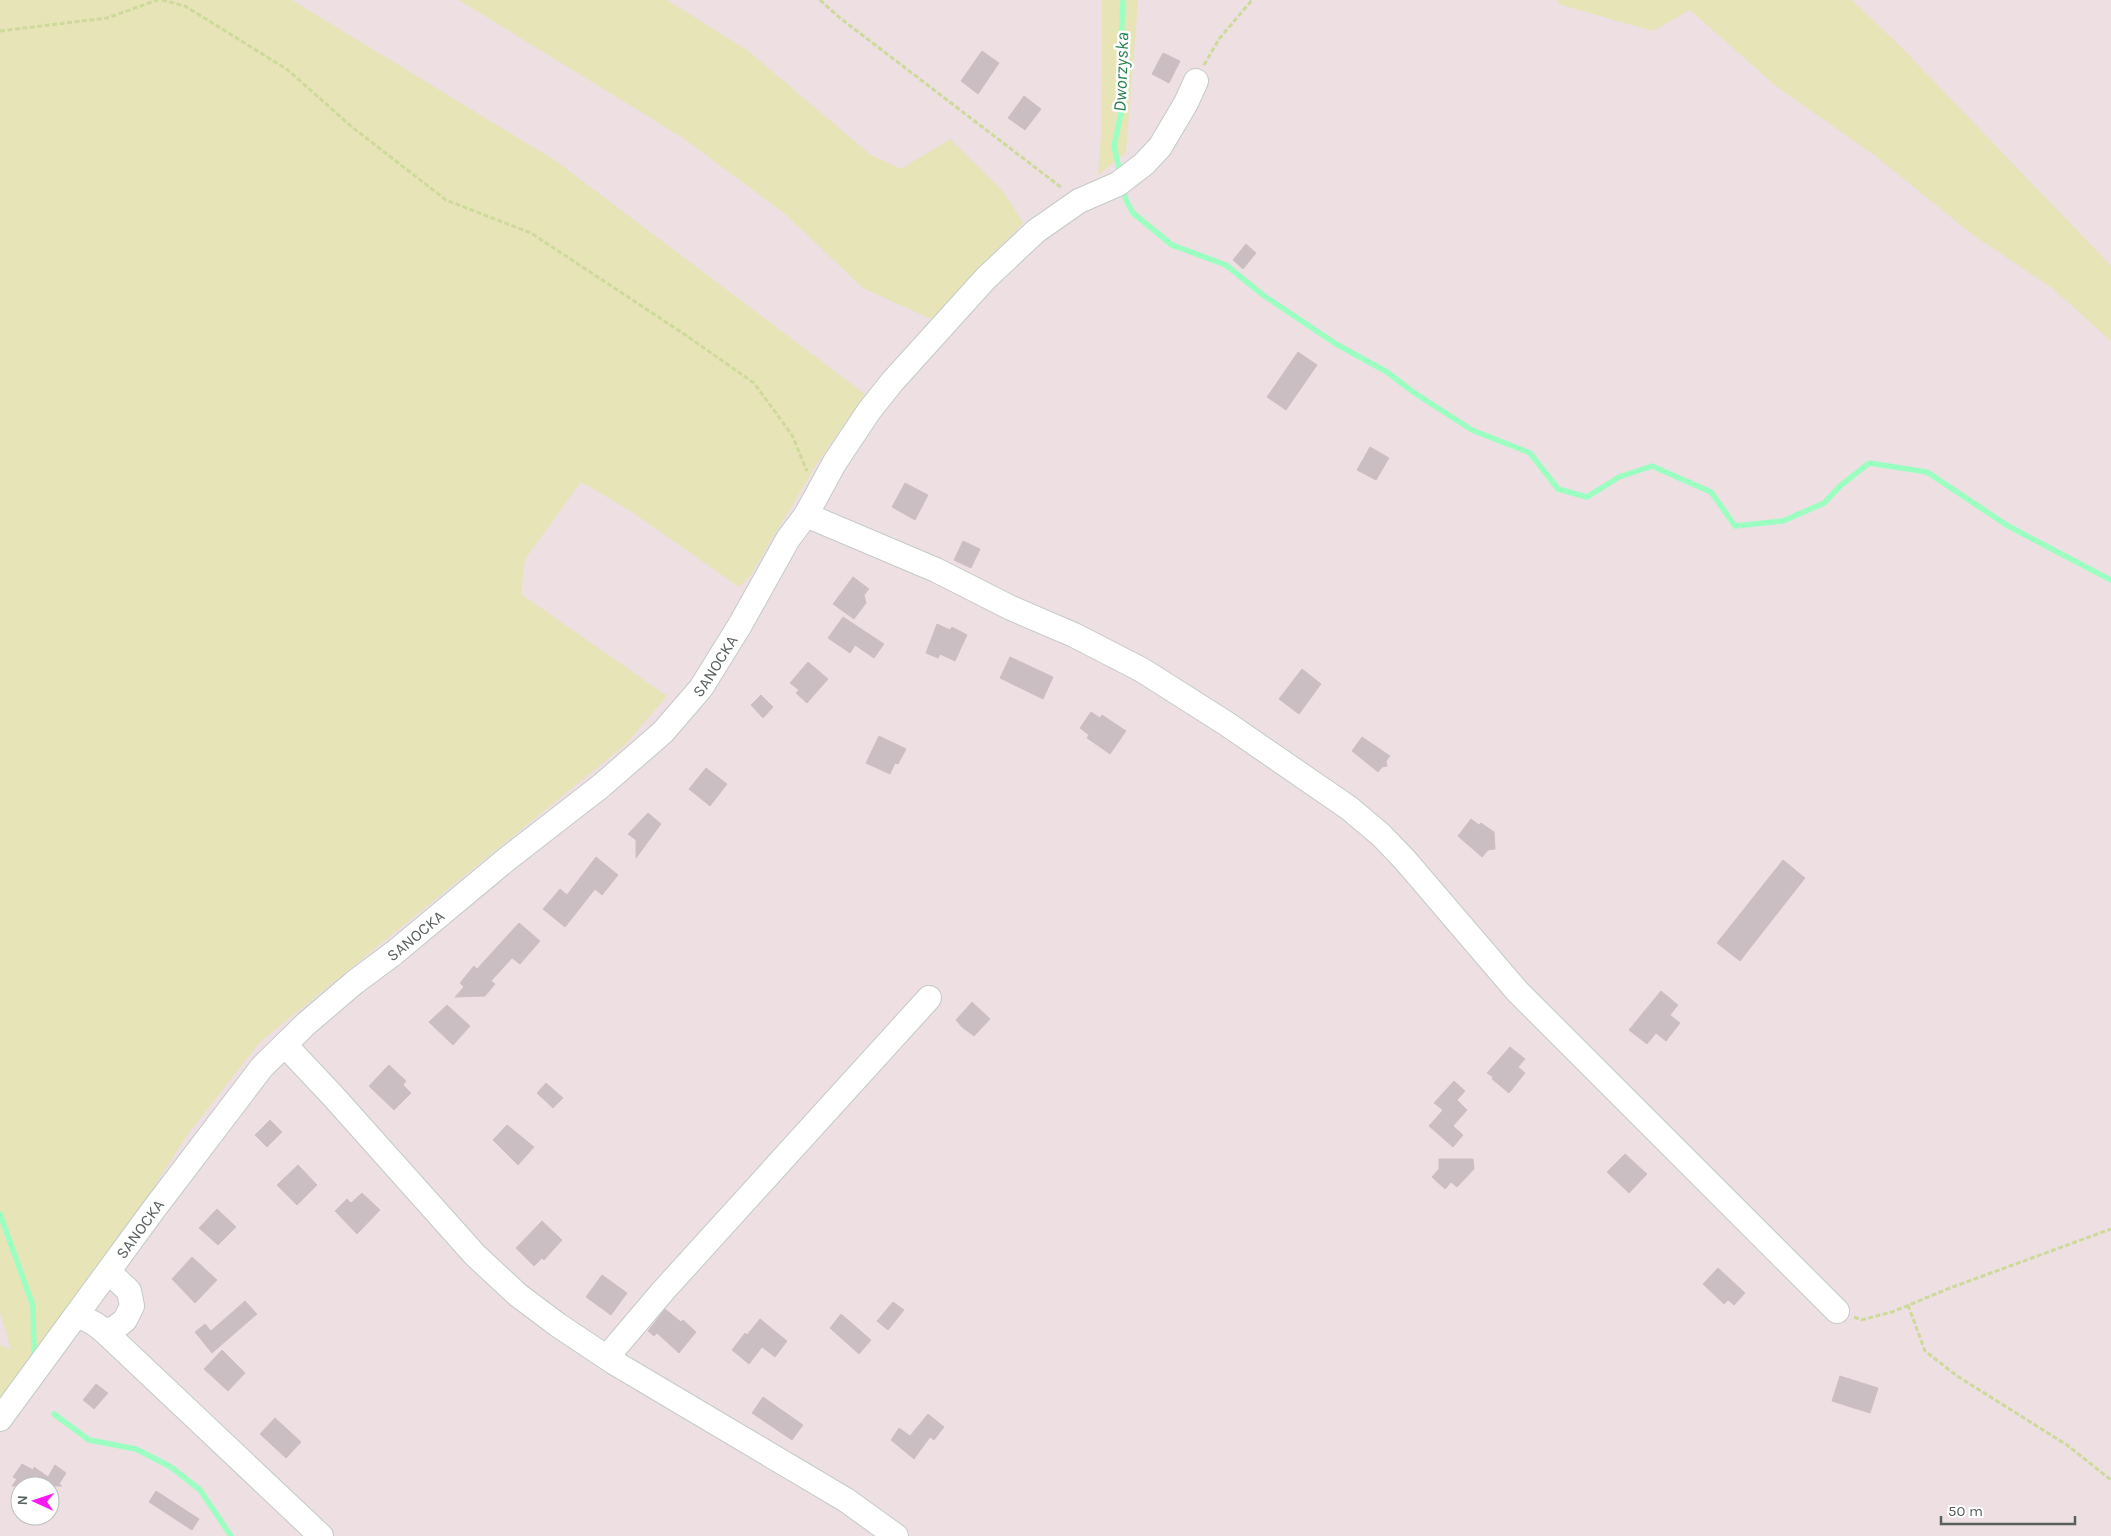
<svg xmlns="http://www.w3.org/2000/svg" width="2111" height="1536" viewBox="0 0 2111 1536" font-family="Karla,sans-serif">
<rect width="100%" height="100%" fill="#eddfe2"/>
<!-- green -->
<path fill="#e7e4b8" d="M0,0H292L556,161L865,394L816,465L750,576L739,587L629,510L581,482L525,559L521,594L667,696L625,745L260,1042L188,1134L141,1207L120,1233L0,1403V1345L11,1350L0,1312Z
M459,0H667L747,50L871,155L901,169L950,139L1003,191L1023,223L931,319L863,288L785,214L683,138Z
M1102,0H1138V2L1126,153L1098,175L1101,136Z
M1557,0H1852L1902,48L2111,266V341L2052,288L1973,235L1874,155L1776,86L1690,10L1653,31L1561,5Z"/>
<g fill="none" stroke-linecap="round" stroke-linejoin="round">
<!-- stream -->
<path stroke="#9cffc2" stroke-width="5.5" d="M1120,173L1114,146L1122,108L1120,64L1123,0
M1123,187L1126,200L1133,213L1172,245L1226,265L1263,295L1336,344L1387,372L1413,392L1472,430L1530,453L1558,489L1587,497L1619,477L1652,466L1711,492L1735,526L1783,521L1824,503L1840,486L1869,463L1927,472L2008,526L2111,580
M0,1214L33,1306L34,1352
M54,1414L89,1440L136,1449L171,1467L200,1490L231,1536"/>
</g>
<!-- building -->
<path fill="#cabec2" stroke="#d2bdc4" d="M982,51L999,63L978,94L961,81Z
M1163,53L1180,61L1169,83L1152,74Z
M1024,96L1041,109L1025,130L1008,118Z
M1246,244L1256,253L1243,269L1233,260Z
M1298,352L1317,365L1286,410L1267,397Z
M1370,447L1389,458L1376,480L1357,470Z
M905,483L928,495L915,520L892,507Z
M963,541L980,549L971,568L954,560Z
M853,577L869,589L864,595L866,603L854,619L833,604Z
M843,617L884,644L874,658L855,645L850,653L828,638Z
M937,624L950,630L952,627L967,635L955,661L940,654L938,658L926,653Z
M1010,657L1053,677L1043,699L1000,678Z
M808,662L828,679L807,703L796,693L799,690L790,683Z
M1302,669L1321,684L1299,714L1279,699Z
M761,695L773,707L763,718L751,705Z
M1091,712L1100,718L1102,715L1126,731L1110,754L1087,738L1089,735L1080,728Z
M879,736L906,749L898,764L895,763L890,774L866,763Z
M1362,737L1390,756L1386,761L1387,766L1382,767L1378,772L1352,751Z
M706,768L727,784L710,806L689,789Z
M648,813L661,824L636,858V840L628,834Z
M1471,819L1479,825L1481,823L1494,832L1495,849L1488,850L1482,857L1458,836Z
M596,857L618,875L602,895L595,889L565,927L543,909L560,889L567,895Z
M1783,860L1805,878L1740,961L1717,943Z
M519,923L540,941L520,964L512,958L491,981L495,984L485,996L455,997L464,987L460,983L474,966L477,969Z
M1661,991L1678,1005L1670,1015L1680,1023L1666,1041L1656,1033L1647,1044L1629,1030Z
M972,1002L990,1019L974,1036L962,1027L956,1020Z
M447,1005L470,1026L453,1045L429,1022Z
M1510,1047L1525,1059L1518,1067L1525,1073L1509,1093L1492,1079L1493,1077L1487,1073Z
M389,1065L406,1081L403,1085L411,1093L394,1110L369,1086Z
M1454,1081L1465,1091L1457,1100L1467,1110L1453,1126L1463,1135L1453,1147L1429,1126L1443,1110L1434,1103Z
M546,1083L563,1098L553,1108L537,1093Z
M270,1120L282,1132L267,1147L255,1135Z
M507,1125L534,1147L518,1165L493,1140Z
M1625,1154L1647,1174L1629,1193L1607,1172Z
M1439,1159H1473L1474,1169L1457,1187L1451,1182L1445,1189L1432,1177L1439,1169Z
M298,1165L317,1185L297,1205L277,1185Z
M362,1193L380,1210L357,1234L335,1211L347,1199L351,1203Z
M217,1209L236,1227L218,1245L199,1228Z
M542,1221L562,1240L544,1260L542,1258L534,1266L516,1248Z
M192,1257L217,1280L195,1303L172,1279Z
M1718,1268L1745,1293L1734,1305L1728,1300L1724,1304L1703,1284Z
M602,1275L627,1293L611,1315L586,1297Z
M245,1301L257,1314L212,1353L195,1332L205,1324L211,1331Z
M893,1302L904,1310L888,1330L877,1321Z
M665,1309L681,1322L683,1320L696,1332L679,1353L657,1333L654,1336L648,1331Z
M841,1314L871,1340L859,1354L830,1328Z
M760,1319L787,1341L775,1357L762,1347L749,1364L732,1350L745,1333L747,1335Z
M222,1350L245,1373L228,1391L204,1369Z
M1840,1376L1878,1388L1870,1413L1832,1401Z
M96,1384L108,1393L94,1409L83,1400Z
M763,1397L803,1425L792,1440L752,1413Z
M928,1414L944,1427L934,1440L930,1437L914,1459L891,1440L899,1428L910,1436Z
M275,1418L301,1442L286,1458L260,1434Z
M22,1464L33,1470L34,1467L48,1477L55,1465L66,1473L59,1484L62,1486H12L17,1479L13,1477Z
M156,1491L199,1519L192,1530L149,1502Z"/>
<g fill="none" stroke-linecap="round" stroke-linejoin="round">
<defs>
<g id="minor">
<path d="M806,515L936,570L1011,608L1074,635L1142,670L1227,724L1349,808L1381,835L1405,860L1517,991L1837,1311"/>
<path d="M285,1045L333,1096L475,1255L518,1295L558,1325L615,1363L846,1500L896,1536"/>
<path d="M78,1315L95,1324L104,1331L321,1536"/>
<path d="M104,1331L115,1328L125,1320L132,1306L129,1291L109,1272"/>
<path d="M607,1357L663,1291L929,998"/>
<path id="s1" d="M0,1419L154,1209L262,1067L307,1023L355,982L394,953L507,859L601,786L663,732L701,688L740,625L788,539L806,515L835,462L869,411L892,382L986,278L1036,231L1079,201L1118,184L1144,164L1160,147L1186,103L1196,81"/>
</g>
</defs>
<!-- minor casing -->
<use href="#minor" stroke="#c3cbc8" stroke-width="26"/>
<!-- path -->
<path stroke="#cdda9a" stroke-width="3" stroke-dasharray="5 2.5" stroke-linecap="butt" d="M162,0L185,6L288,70L352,127L446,200L531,233L684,334L754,383L792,435L807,471
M820,0L840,18L1062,188
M0,31L107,18L158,0
M1204,65L1219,39L1252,0
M1908,1305L1925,1351L1957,1376L2067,1445L2111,1480
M1854,1317L1861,1320L1892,1312L1950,1288L2111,1229"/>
<!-- minor -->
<use href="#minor" stroke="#fff" stroke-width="24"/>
</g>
<g text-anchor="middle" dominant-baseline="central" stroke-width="5" stroke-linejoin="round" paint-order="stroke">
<!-- street labels -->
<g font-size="16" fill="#58615d" stroke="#fff">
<text stroke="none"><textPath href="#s1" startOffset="1046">SANOCKA</textPath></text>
<text stroke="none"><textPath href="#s1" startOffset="641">SANOCKA</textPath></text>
<text stroke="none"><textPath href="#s1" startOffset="236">SANOCKA</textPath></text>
</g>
<!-- water labels -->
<g font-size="18" font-style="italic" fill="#278150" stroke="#fff">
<text transform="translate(1121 72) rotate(-88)">Dworzyska</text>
</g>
</g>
<!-- north arrow -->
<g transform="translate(35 1501) rotate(273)"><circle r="24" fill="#ffffff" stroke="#bcc0be"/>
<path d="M0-4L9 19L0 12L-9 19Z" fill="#f71af2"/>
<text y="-8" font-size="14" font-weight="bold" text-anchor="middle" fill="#58615d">N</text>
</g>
<!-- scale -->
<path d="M1941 1516v8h134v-8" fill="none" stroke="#58615d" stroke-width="2.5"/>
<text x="1948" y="1516" font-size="15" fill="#58615d" stroke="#ffffff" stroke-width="4" paint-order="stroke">50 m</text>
</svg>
